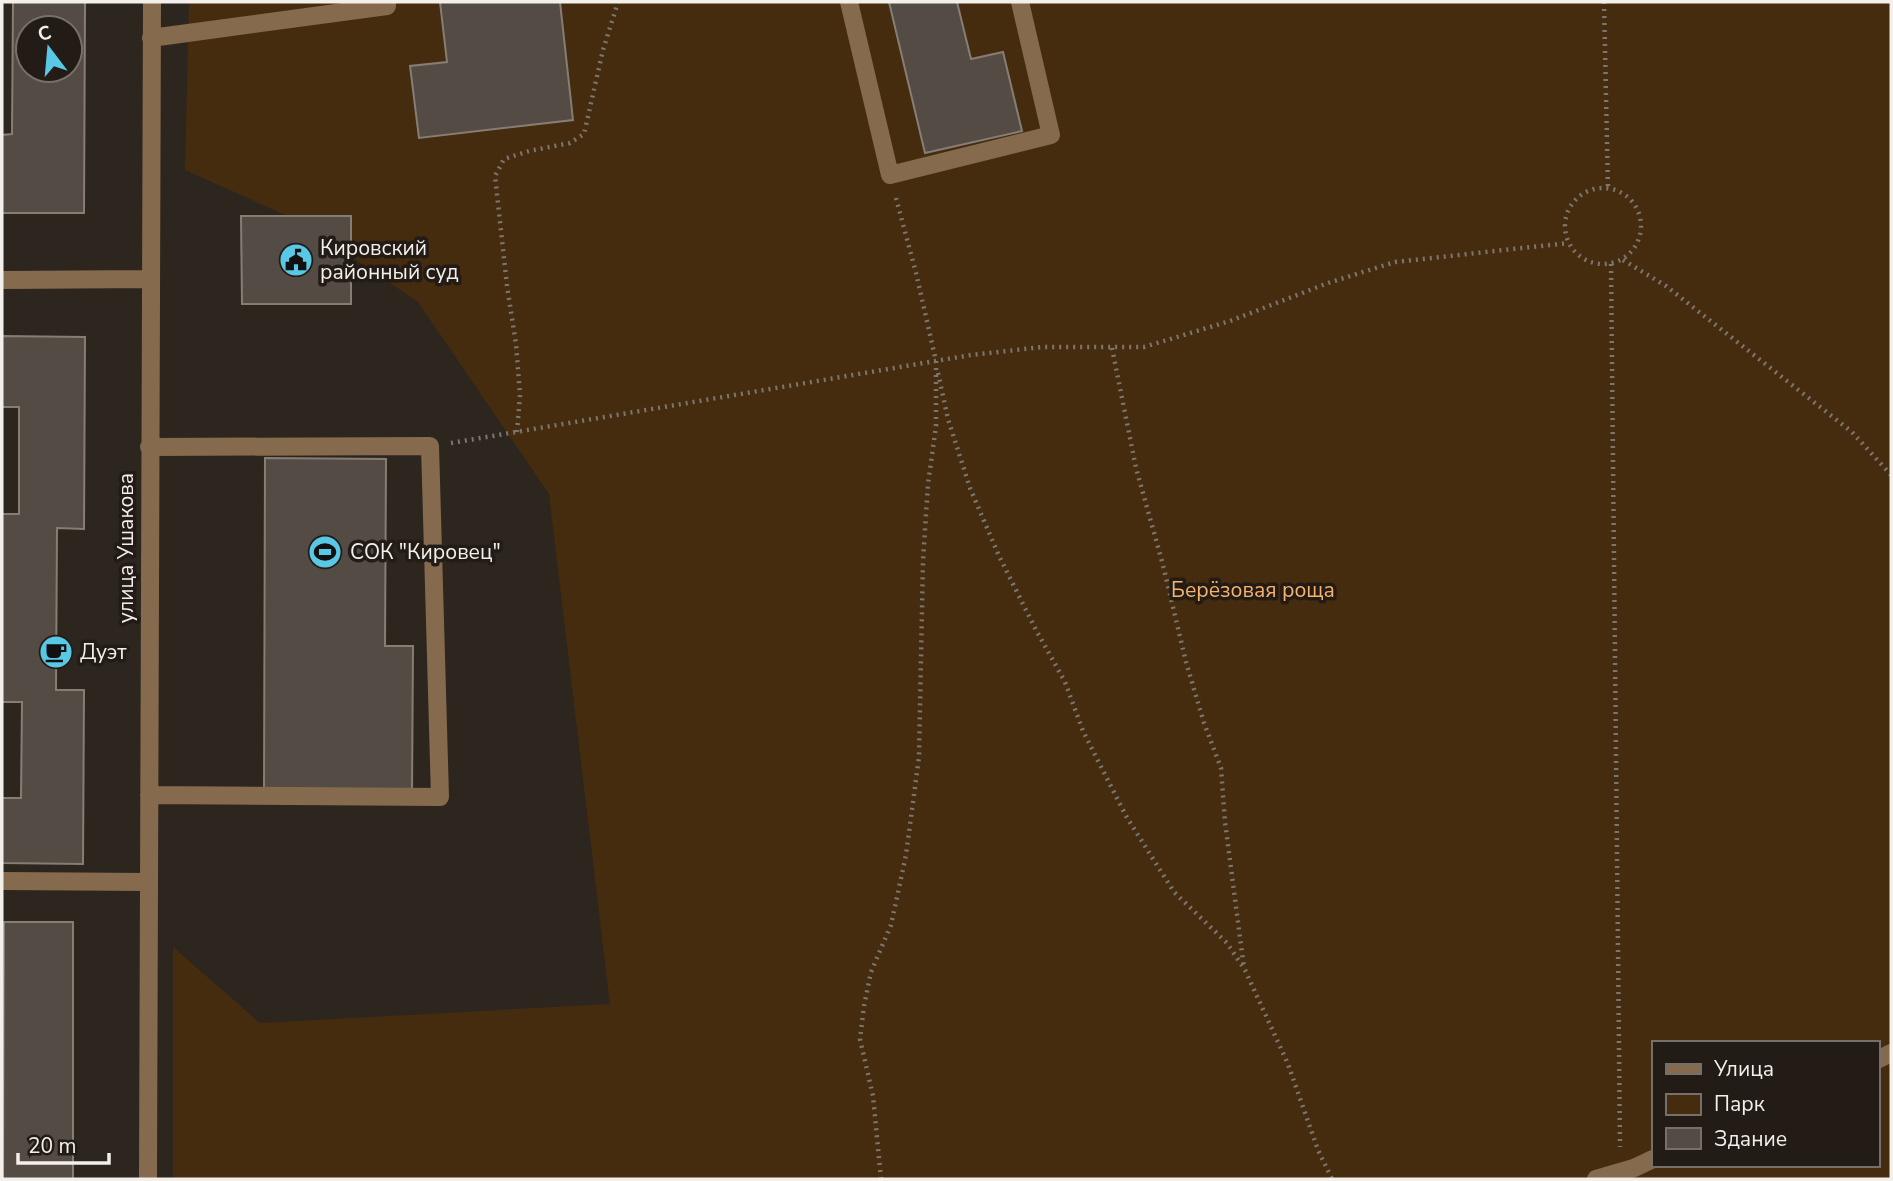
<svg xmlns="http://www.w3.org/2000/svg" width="1893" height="1181" viewBox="0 0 1893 1181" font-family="'Nunito Sans',sans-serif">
<rect width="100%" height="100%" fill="#2d261f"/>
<!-- green -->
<path fill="#462c0e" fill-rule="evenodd" d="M189,2H1891V1179H173V947L260,1023L610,1004L549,494L418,302L301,222L185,170ZM1653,1043H1877V1165H1653Z"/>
<!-- building -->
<path fill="#534b44" stroke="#867e75" stroke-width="2" fill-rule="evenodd" d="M13,2H85L84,213H2V135L12,134ZM28,28H70V70H28Z
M440,2H560L573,120L419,138L410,66L447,62Z
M889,2H957L971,59L1003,52L1022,131L925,153Z
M241,216H351V304H242Z
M2,336L85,337L84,529L57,528L56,690H84L83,864L2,863V798H21L22,702H2V514H19V407H2Z
M265,458L386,459L385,646H413L412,793H264Z
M4,922H73V1179H3Z"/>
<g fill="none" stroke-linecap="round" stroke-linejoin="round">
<!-- path -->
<path stroke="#7c7670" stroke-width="4.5" stroke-dasharray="2 5" stroke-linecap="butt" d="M1604,2L1608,188
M1565 226a38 38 0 1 1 76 0a38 38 0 1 1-76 0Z
M1623,260L1666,286L1852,432L1891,475
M1611,264L1620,1147
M1112,348L1136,468L1163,565L1186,662L1204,723L1221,768L1225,822L1244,968
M938,373L948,419L970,488L999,556L1036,630L1065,682L1083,731L1126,816L1174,892L1227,943L1245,970L1288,1064L1318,1150L1332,1179
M517,432L520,395L516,344L507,286L495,176L504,159L529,151L570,143L584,134L603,50L618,2
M451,443L971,355L1043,347H1144L1230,321L1328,283L1395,262L1568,243
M881,1179L873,1096L860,1039L864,1006L871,972L891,925L906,855L919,757L923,561L928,484L936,426V361L916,273L896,198"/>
<!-- minor -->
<path stroke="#866a4e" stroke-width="18" d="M849,2L890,175L1051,135L1020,2
M151,38L387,6V2
M2,280L150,279
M149,795L440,797L430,446L149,447
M2,881L149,882
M1877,1060L1891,1053
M148,1179L152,2
M1596,1179L1634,1168L1653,1159"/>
</g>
<!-- icons -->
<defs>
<symbol id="civic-disc" viewBox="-11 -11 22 22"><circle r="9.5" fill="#59c8e4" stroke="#231c16"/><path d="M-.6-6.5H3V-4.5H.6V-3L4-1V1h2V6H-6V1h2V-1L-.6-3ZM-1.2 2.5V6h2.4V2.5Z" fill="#111"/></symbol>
<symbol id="stadium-disc" viewBox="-11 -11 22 22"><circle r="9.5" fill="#59c8e4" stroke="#231c16"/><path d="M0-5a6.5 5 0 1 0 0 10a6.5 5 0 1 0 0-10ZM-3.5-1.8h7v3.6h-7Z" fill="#111"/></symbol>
<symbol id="cafe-disc" viewBox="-11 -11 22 22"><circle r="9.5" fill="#59c8e4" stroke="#231c16"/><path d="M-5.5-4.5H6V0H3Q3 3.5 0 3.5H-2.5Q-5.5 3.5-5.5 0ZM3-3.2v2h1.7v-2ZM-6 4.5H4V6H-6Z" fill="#111"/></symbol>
</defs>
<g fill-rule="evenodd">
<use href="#civic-disc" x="277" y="241" width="38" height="38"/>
<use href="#stadium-disc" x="306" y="533" width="38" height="38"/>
<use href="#cafe-disc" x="37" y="633" width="38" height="38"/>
</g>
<g text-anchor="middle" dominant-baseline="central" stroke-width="7" stroke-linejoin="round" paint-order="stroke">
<!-- poi labels -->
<g font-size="21" fill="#f3efea" stroke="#231c16" text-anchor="start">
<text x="320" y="248">Кировский<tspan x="320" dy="24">районный суд</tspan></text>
<text x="350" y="552">СОК "Кировец"</text>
<text x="80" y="652">Дуэт</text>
</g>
<!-- street labels -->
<g font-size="21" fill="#f3efea" stroke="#231c16">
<text transform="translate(126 548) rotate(-90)">улица Ушакова</text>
</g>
<!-- park labels -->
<g font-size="21" fill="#f7b369" stroke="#231c16">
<text x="1253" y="590">Берёзовая роща</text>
</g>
</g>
<!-- border -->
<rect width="1893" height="1181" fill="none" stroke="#f3efea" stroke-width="7"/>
<!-- legend -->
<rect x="1652" y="1041" width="228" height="126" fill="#231c16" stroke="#76706b" stroke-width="2"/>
<rect x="1666" y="1064" width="35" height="10" fill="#866a4e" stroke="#76706b" stroke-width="2"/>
<text x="1714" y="1076" font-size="21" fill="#f3efea">Улица</text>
<rect x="1666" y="1094" width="35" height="21" fill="#462c0e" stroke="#76706b" stroke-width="2"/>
<text x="1714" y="1111" font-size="21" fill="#f3efea">Парк</text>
<rect x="1666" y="1128" width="35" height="21" fill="#534b44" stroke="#76706b" stroke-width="2"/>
<text x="1714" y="1146" font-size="21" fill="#f3efea">Здание</text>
<!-- north arrow -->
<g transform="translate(49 49) rotate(344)"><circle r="33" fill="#231c16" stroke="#76706b" stroke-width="2"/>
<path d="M0-5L12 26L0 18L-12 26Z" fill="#59c8e4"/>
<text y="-10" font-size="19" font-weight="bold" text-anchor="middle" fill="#f3efea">С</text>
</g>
<!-- scale -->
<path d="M18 1153v10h91v-10" fill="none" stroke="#f3efea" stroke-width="3.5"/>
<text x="28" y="1153" font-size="21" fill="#f3efea" stroke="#231c16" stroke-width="5" paint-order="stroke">20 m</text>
</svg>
